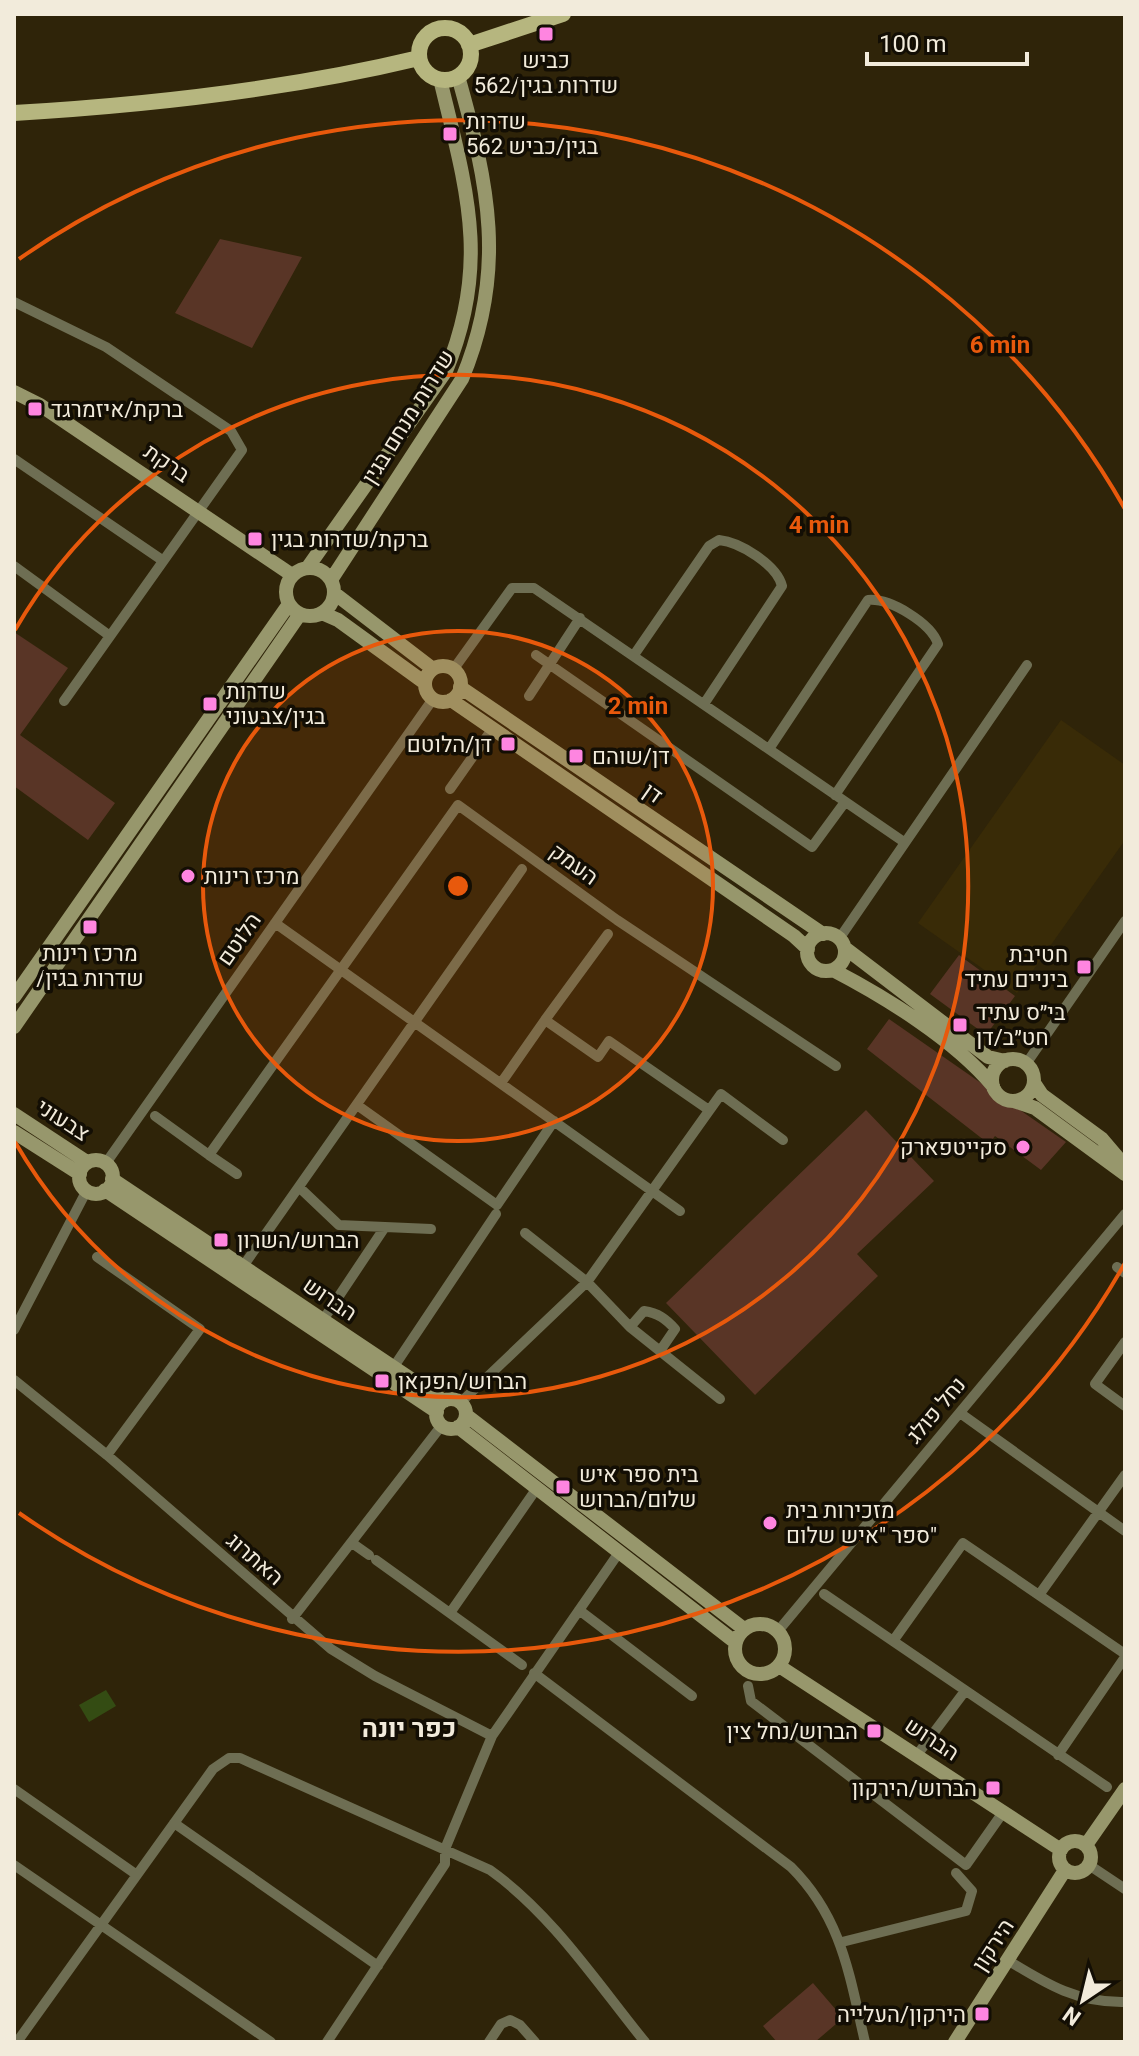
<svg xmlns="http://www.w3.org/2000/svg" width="1139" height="2056" viewBox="0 0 1139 2056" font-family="Roboto,Heebo,sans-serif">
<rect width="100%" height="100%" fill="#2f2409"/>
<!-- built -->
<path fill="#392b07" d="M1061,720L1125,765V840L1017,993L918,923Z"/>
<!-- green -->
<path fill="#593526" d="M220,239L302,257L252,348L175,313Z
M14,632L68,668L20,735L115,803L88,840L14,786Z
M959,955L1015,996L986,1035L930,994Z
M889,1019L1066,1142L1041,1170L995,1136L989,1144L867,1049Z
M866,1110L934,1181L857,1254L878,1276L755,1395L666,1303Z
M813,1983L843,2018L815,2042H777L763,2026Z"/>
<!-- water -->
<path fill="#344c13" d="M106,1690L116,1706L89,1722L79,1705Z"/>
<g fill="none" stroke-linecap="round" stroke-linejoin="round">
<!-- street -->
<path stroke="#6e6e53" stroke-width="10" d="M14,302L106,347L231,431L242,450L64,701
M14,459L162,560
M14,566L110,636
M536,655L812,847L845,802
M634,655L709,546L719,540C740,542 777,565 782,586L704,704
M453,670L512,588H534L904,842
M529,696L580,618
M769,749L868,600C890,598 931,623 938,644L835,795
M450,789L493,728
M275,923L680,1211
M839,939L1027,665
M545,1020L608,934
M1026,1064L1125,921
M501,1083L545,1020L598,1057L609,1041L709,1110
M357,1105L497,1205L554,1121
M155,1116L209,1155L458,805L617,920L836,1066
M209,1155L237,1174
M106,1163L433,699
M299,1187L339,1225L431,1229
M525,1233L587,1282L630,1327L720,1399
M97,1257L200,1329L107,1455
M1117,1267L1125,1273
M239,1272L522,869
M323,1320L385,1227
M630,1327L644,1311C658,1313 666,1319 675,1329L660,1351
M14,1330L87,1190
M1125,1342L1095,1384L1125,1406
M393,1368L496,1214
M14,1380L107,1455L331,1649L375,1676L492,1736
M461,1402L587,1282L721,1094L783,1140
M960,1413L1125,1531
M352,1543L369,1555
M376,1560L522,1665
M824,1594L1107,1787
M1039,1595L1125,1475
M579,1610L692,1696
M450,1613L537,1488
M292,1619L442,1425
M778,1631L1125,1214
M893,1641L963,1543L1125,1654
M534,1673L791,1867C842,1918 849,1974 865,2042
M748,1686L751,1701L966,1865L1004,1811
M917,1755L965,1691
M1058,1755L1125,1657
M14,1789L137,1875
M174,1823L378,1966
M14,1865L271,2042
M1089,1865L1125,1889
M842,1942L966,1911L972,1891L956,1873
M1009,1961C1048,1985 1078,2003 1125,2002
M17,2042L213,1769L229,1758H240L490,1870C552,1914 597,1983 645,2042
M327,2042L445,1864V1849L492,1736L620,1551
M489,2042L501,2024L510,2020L520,2025L535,2042"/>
<!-- secondary -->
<path stroke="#97976c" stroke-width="14" d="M14,392L40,405L292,575
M308,567L446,371C491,262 466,188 440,79
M286 592a24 24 0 1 1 48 0a24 24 0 1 1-48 0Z
M331,580L462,379C507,271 489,186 458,76
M334,593L433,669
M322,613L338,620L425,683
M425 684a18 18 0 1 1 36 0a18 18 0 1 1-36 0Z
M460,687L823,934
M451,700L794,936L808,949
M807 952a19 19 0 1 1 38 0a19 19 0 1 1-38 0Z
M845,948L988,1057L1005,1061
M833,970C885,997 955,1040 993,1086
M14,997L289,604
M14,1027L300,614
M992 1080a21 21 0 1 1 42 0a21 21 0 1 1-42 0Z
M1034,1083L1042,1095L1102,1139L1125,1166
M1014,1101L1035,1108L1125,1174
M14,1114L87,1162
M14,1132L80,1174
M79 1177a17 17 0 1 1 34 0a17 17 0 1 1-34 0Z
M112,1179L444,1401
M105,1190L437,1412
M436 1414a15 15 0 1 1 30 0a15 15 0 1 1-30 0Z
M466,1415L744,1629
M458,1427L735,1642
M735 1649a25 25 0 1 1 50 0a25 25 0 1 1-50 0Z
M779,1666L1061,1850
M1059 1857a16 16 0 1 1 32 0a16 16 0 1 1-32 0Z
M1086,1845L1125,1789
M955,2042L1065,1870"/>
<!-- primary -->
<path stroke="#b6b67f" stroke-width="16" d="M419 54a26 26 0 1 1 52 0a26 26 0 1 1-52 0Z
M469,45L563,14
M14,113C150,105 286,90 419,58"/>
</g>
<!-- distance rings -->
<circle cx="458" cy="886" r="255" fill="#e8590c" fill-opacity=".12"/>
<g fill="none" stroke="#e8590c" stroke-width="4">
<circle cx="458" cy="886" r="255"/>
<path d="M15 630A511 511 0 1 1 15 1142"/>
<path d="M1125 1263A766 766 0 0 1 19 1513M19 259A766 766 0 0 1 1125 509"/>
</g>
<!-- markers -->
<g fill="#fe85e0" stroke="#130e04" stroke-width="3">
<rect x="538" y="26" width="16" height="16" rx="4"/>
<rect x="442" y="126" width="16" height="16" rx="4"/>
<rect x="27" y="401" width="16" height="16" rx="4"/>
<rect x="247" y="531" width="16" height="16" rx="4"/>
<rect x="202" y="696" width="16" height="16" rx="4"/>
<rect x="500" y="736" width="16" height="16" rx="4"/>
<rect x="568" y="748" width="16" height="16" rx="4"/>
<circle cx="188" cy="876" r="8"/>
<rect x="82" y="919" width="16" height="16" rx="4"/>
<rect x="1076" y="959" width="16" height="16" rx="4"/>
<rect x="952" y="1017" width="16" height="16" rx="4"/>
<circle cx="1023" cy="1147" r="8"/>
<rect x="213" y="1232" width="16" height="16" rx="4"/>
<rect x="374" y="1373" width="16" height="16" rx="4"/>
<rect x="555" y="1479" width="16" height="16" rx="4"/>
<circle cx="770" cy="1523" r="8"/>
<rect x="866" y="1723" width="16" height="16" rx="4"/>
<rect x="985" y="1780" width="16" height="16" rx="4"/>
<rect x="974" y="2006" width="16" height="16" rx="4"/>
</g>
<g text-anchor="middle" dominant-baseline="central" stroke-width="7" stroke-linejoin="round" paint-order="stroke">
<!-- poi labels -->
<g font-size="22" fill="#f2ebdb" stroke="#130e04" text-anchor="start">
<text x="546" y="60" text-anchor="middle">כביש<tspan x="546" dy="25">562/שדרות בגין</tspan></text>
<text x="466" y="121">שדרות<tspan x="466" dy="25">בגין/כביש 562</tspan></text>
<text x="51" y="409">ברקת/איזמרגד</text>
<text x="271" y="539">ברקת/שדרות בגין</text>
<text x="226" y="691">שדרות<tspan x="226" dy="25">בגין/צבעוני</tspan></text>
<text x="492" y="744" text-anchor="end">דן/הלוטם</text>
<text x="592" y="756">דן/שוהם</text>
<text x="204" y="876">מרכז רינות</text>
<text x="90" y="953" text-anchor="middle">מרכז רינות<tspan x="90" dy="25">/שדרות בגין</tspan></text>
<text x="1068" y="954" text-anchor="end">חטיבת<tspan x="1068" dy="25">ביניים עתיד</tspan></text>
<text x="976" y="1012">בי״ס עתיד<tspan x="976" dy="25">חט״ב/דן</tspan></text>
<text x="1007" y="1147" text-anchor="end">סקייטפארק</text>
<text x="237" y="1240">הברוש/השרון</text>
<text x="398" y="1381">הברוש/הפקאן</text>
<text x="579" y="1474">בית ספר איש<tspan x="579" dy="25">שלום/הברוש</tspan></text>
<text x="786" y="1510">מזכירות בית<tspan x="786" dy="25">ספר "איש שלום"</tspan></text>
<text x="858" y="1731" text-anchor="end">הברוש/נחל צין</text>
<text x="977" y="1788" text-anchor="end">הברוש/הירקון</text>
<text x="966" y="2014" text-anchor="end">הירקון/העלייה</text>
</g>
<!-- street labels -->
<g font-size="22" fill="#f2ebdb" stroke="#130e04">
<text transform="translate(408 417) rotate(-58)">שדרות מנחם בגין</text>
<text transform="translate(167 463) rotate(34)">ברקת</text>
<text transform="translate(653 793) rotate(35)">דן</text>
<text transform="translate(574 864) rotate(36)">העמק</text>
<text transform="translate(239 939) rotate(-55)">הלוטם</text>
<text transform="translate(63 1120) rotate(33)">צבעוני</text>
<text transform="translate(330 1299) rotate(34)">הברוש</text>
<text transform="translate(936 1410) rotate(-50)">נחל פולג</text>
<text transform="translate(255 1559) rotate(41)">האתרוג</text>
<text transform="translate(932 1739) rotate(33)">הברוש</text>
<text transform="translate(993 1945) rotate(-57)">הירקון</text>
</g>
<!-- quarter labels -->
<g font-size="26" font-weight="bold" fill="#f2ebdb" stroke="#130e04">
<text x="409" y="1728">כפר יונה</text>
</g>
</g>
<circle cx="458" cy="886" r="12" fill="#e8590c" stroke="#130e04" stroke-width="4"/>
<g font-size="24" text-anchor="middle" font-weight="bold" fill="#e8590c" stroke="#130e04" stroke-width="7" stroke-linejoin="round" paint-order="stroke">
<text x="1000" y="353">6 min</text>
<text x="819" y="533">4 min</text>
<text x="638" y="714">2 min</text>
</g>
<!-- border -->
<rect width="1139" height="2056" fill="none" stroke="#f2ebdb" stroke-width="32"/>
<!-- north arrow -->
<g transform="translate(1083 2000) rotate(215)" stroke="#130e04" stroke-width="6" paint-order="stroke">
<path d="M0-6L14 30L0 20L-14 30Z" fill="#f2ebdb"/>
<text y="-12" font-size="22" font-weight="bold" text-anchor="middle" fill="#f2ebdb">N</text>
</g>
<!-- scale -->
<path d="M867 52v12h160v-12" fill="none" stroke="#f2ebdb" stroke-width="4"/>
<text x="879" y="52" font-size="24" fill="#f2ebdb" stroke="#130e04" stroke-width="6" paint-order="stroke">100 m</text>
</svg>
